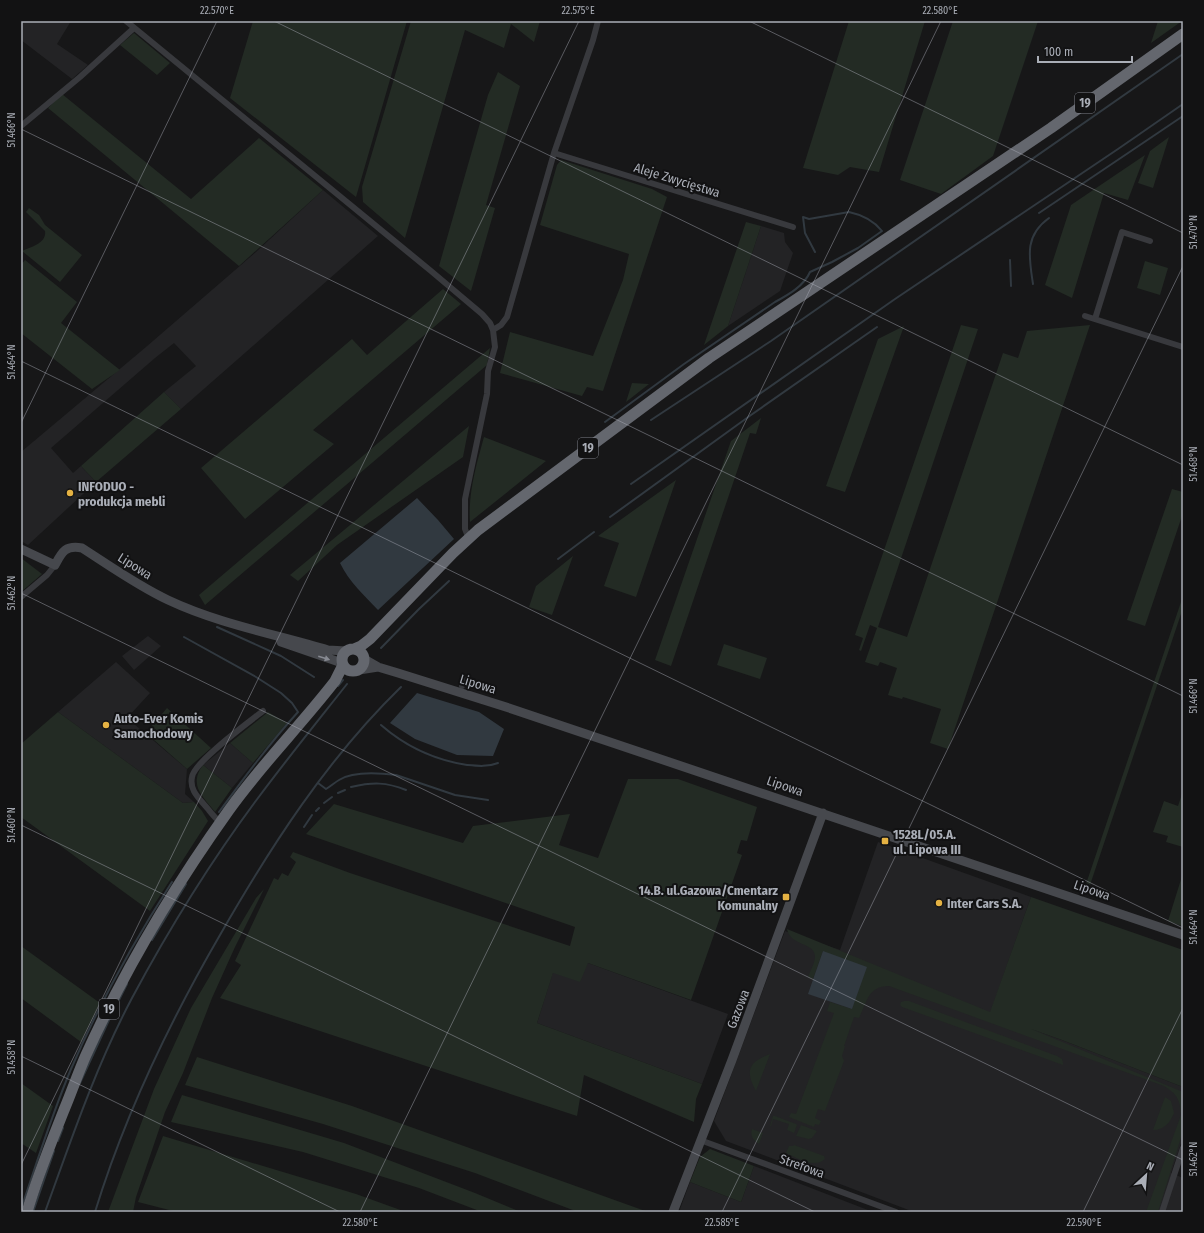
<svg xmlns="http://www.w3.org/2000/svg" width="1204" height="1233" viewBox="0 0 1204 1233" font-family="'Fira Sans Condensed',sans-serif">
<rect width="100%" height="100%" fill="#171718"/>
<!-- built -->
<path fill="#232325" d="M21,21H71L57,44L88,65L72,79L21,40Z
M323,190L378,236L181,409L164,392L196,366L174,343L155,358L51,448L73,473L81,466L96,482L28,545L21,541V452L146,347L256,252Z
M761,226L784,233L785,242L793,253L780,291L728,326Z
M148,636L161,646L134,670L122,656Z
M116,662L150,693L127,718L187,769L185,794L194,802L183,803L58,712Z
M230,743L253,763L232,788L203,765Z
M878,842L1031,897L990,1014L1062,1040L1183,1087V1138L1171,1173L1183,1178V1212H914L726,1141L714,1121L785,931L840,950Z
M588,963L728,1014L702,1084L537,1023L553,972Z
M754,1166L873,1212H679L690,1182L741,1202Z"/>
<!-- green -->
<path fill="#232b24" d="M253,21H407L356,197L230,98Z
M411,21H540L534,42L511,24L504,48L465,30L405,238L363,202L362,187Z
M849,21H925L879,172L850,167L838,175L803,168Z
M953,21H1038L993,156L941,194L900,180Z
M1158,21H1182L1151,43Z
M134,33L170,63L157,75L120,45Z
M498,72L520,86L486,205L495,208L471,291L439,266L488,95Z
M62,94L191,199L259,138L323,190L239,266L48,108Z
M1169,137L1153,188L1138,183L1150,151Z
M1145,155L1128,200L1104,193L1072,298L1045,285L1071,205Z
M561,160L652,189L667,197L603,391L587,387L582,396L500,373L510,332L593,356L623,280L629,254L540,225L557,165Z
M29,208L39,215L45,225L82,255L60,282L22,251C31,247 47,243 45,231L26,212Z
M746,222L761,226L728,326L704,345Z
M25,260L77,302L61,323L120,370L92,389L21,333V265Z
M1145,261L1168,268L1160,295L1137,288Z
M443,289L461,304L313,430L334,444L245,519L201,468L352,339L367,355Z
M961,325L978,329L878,627L907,637L1003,353L1018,358L1027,331L1090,325L948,749L930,743L941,709L903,697L902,699L888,695L897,668L880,662L878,666L865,662L877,628L870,625L861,651L859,650L863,638L855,635Z
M904,326L845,492L826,486L878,339Z
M490,348L487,365L205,605L199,595Z
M632,383L649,384L626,402Z
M164,392L181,409L96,482L81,466Z
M761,418L756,434L750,433L671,666L655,660L731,441Z
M469,426L463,457L337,545L298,581L290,575Z
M484,437L546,461L470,522C468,493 476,466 484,437Z
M676,480L636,597L604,586L619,543L598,536Z
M1172,489L1183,492V513L1145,626L1127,620Z
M573,556L552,615L529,607L536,586Z
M21,558L42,574L21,592Z
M1183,596V608L1087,894L1083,893Z
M724,644L767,658L760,679L717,665Z
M167,708L211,748L187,769L146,733Z
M58,712L183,803L194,802L202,811L208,821L150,911L21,817V744Z
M268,712L287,723L253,763L230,743Z
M203,765L232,788L215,812C203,797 188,785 203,765Z
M628,779H678L757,807L747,841L741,840L737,853L742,855L691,1000L588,963L580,982L553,973L537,1023L702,1084L696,1099L694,1122L584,1075L577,1116L220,998L241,965L235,961L274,878L278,880L282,873L288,876L296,862L290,857L293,852L350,873L570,946L575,927L306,834L334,804L463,843L473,826L570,814L559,845L598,858Z
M1183,791V834L1182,838H1183V847L1166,842L1168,836L1153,832L1164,801L1178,806Z
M1183,873V922L1182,926L1168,921Z
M264,889L235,947L212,998L183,1073L165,1112L136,1197L133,1212H108L154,1089L191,1008L256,898Z
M1031,897L1183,950V1087L1062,1040L1031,1029L1183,1092V1131L1158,1212H1146L1181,1115C1180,1099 1177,1094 1164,1086L889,986C868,986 867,1002 859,1018L854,1017L844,1046H845L842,1056L844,1061L825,1111L818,1109L815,1118L821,1121L819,1125L815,1124L814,1127L789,1117L791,1113L796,1114L834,1013L827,1011L830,1002L852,1009L823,951L813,979L808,977C810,971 815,963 815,956C814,942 790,946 787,929L990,1012Z
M21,946L100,1003L81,1042L21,998Z
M904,1001H909L1057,1056L1062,1059L1063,1063V1065L902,1007L900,1005L901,1002Z
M770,1054L756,1091C745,1071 748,1062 770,1054Z
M197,1057L352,1106L648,1212H578L475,1173L323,1124L185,1085Z
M21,1083L53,1106L36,1153L21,1143Z
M182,1095L344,1143L475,1193L521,1212H482L419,1188L303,1152L171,1122Z
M1165,1097L1171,1101L1174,1113C1170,1123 1164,1130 1153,1130Z
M773,1116H775L796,1124L797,1125L794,1133L787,1130L789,1124L773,1119L771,1126H770Z
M801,1125L817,1131L812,1138L809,1139L796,1136Z
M752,1129L763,1133L759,1144C753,1140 750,1136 752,1129Z
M163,1136L356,1194L406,1212H177L138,1202Z
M794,1145L824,1156L825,1159C814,1169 797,1158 786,1153L789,1146H793Z
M710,1149L754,1166L741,1202L690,1182L700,1157Z"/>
<!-- water -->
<path fill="#313940" d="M417,498L438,520L454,539L378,610C364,595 349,582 340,563Z
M417,693L479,712L504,729L493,756L457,755L415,739L390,723Z
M823,951L867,967L852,1009L808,994Z"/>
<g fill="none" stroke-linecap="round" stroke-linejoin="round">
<!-- stream -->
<path stroke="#313940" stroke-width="2" d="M1039,213L1183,116
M1010,260L1011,286
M1033,284C1029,257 1024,236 1049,218
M651,420L771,341L1183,54
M605,422L684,364L775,302C788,295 804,286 810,272L832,262L858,248L882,231C874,221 863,215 849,212L809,219L803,217L805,233L815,252
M631,484L895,299L1118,149L1183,104
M610,517L751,415L877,327
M558,559L594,532
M217,627L281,656L314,677
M184,637L256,677L281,693L292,703L298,712C269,744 244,778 219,812
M381,648L419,609L449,581
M338,686L343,680
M381,725C405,746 435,760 467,765C478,766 488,767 498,763
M318,783L326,789C331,786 334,783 339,780C353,771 380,773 396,775L455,795L488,800
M351,787C373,782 386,782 406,790
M338,793L345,790
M324,803L332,797
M316,811L319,808
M304,827L312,815
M152,940L186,884
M80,1083L109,1020L127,984
M58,1141L63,1128
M21,1209C37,1162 52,1114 71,1069C99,1004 134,941 172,882
M33,1212L54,1151
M45,1212C71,1140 96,1066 132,998C169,929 211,861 258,798C287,759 317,722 347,684
M95,1212C125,1114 169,1023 220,935C271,846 327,759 401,687"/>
<!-- street -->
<path stroke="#38393d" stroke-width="6" d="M126,21L431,271L482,314L490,323L493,330L495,347L488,371L487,394L465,499V529L469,539
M21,126L80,77L134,28
M554,153L793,227
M1085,316L1183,347
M1095,319L1122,232L1150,241
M493,330L501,325L507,317L554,153L593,40L598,21
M21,597L47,575L55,565
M462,686L463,679
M220,822C215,818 212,814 208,809C200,799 189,791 192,777C194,762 249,722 263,711
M700,1140L896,1212
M1162,1212L1183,1148"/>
<!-- secondary -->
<path stroke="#46484d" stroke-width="9" d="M21,549L55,565C62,552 65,545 82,548C110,566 138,586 168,600C219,624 275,634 328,650L346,651
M281,642L342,663
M364,659L378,667L398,673L509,708L1183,935
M359,670L378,667
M673,1212L732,1060L823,813"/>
<!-- highway -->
<path stroke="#64676e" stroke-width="11" d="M342 660a11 11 0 1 1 22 0a11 11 0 1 1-22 0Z
M354,649L361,646L370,639L453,553L478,530L709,358L1051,128L1183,34
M27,1212C37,1177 51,1143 64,1110C72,1091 78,1073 86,1055C125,969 174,887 229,810C261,765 301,725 335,681L343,665"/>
</g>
<!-- one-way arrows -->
<defs><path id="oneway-solid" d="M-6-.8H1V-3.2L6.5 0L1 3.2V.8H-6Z"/></defs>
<use fill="#878a92" href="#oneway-solid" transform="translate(324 658) rotate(17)"/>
<!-- ticks -->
<path fill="none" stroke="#aaaeb7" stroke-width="1" stroke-opacity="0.45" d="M274,21L1183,465M749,21L1183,233M21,129L1183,696M21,361L1183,928M21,423L217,21M21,593L1183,1160M21,825L815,1212M21,1056L340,1212M21,1165L579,21M360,1212L941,21M722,1212L1183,266M1083,1212L1183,1008"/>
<!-- markers -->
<g fill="#e5b243" stroke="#121213" stroke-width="1.5">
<circle cx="70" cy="493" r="4"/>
<circle cx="106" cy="725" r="4"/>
<rect x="881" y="837" width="8" height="8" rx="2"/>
<rect x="782" y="893" width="8" height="8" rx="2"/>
<circle cx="939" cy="903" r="4"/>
</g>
<g text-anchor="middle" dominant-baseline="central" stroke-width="4" stroke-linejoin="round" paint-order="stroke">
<!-- shield labels -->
<g fill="#121213" stroke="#7c7f86" stroke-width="1">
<rect x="1075" y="93" width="20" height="20" rx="3"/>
<rect x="578" y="438" width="20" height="20" rx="3"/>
<rect x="99" y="999" width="20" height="20" rx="3"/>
</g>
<g font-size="12" font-weight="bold" fill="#aaaeb7">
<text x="1085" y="103">19</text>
<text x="588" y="448">19</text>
<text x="109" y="1009">19</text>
</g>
<!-- street labels -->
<g font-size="13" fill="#aaaeb7" stroke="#121213">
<text transform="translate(677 180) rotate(17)">Aleje Zwycięstwa</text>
<text transform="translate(135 566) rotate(32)">Lipowa</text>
<text transform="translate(478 684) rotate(17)">Lipowa</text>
<text transform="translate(785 786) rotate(19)">Lipowa</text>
<text transform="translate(1092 890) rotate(19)">Lipowa</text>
<text transform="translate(738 1009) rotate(-69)">Gazowa</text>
<text transform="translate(802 1166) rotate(20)">Strefowa</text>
</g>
<!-- poi labels -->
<g font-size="13" font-weight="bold" fill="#aaaeb7" stroke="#121213" text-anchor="start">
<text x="78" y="486">INFODUO -<tspan x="78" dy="15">produkcja mebli</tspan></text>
<text x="114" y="718">Auto-Ever Komis<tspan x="114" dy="15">Samochodowy</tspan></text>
<text x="893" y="834">1528L/05.A.<tspan x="893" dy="15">ul. Lipowa III</tspan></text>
<text x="778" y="890" text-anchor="end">14.B. ul.Gazowa/Cmentarz<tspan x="778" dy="15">Komunalny</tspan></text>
<text x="947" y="903">Inter Cars S.A.</text>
</g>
</g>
<!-- border -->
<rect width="1204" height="1233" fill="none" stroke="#121213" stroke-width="44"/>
<!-- north arrow -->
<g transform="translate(1146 1175) rotate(26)" stroke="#121213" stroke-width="3" paint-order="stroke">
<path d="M0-3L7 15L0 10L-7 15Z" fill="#aaaeb7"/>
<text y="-6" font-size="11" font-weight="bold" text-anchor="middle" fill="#aaaeb7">N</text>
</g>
<!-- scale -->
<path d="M1038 56v6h94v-6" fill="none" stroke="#aaaeb7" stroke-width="2"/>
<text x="1044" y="56" font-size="12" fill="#aaaeb7" stroke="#121213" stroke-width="3" paint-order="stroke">100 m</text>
<rect x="22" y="22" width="1160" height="1189" fill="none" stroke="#aaaeb7" stroke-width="1.5"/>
<g font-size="10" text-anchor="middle" fill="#aaaeb7">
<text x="217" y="14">22.570°E</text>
<text x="578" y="14">22.575°E</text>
<text x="940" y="14">22.580°E</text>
<text transform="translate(11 130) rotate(-90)" y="4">51.466°N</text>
<text transform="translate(1193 232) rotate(-90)" y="4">51.470°N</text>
<text transform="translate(11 362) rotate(-90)" y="4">51.464°N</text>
<text transform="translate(1193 464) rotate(-90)" y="4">51.468°N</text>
<text transform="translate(11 593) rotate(-90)" y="4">51.462°N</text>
<text transform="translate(1193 696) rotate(-90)" y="4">51.466°N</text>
<text transform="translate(11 825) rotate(-90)" y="4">51.460°N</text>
<text transform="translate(1193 927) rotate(-90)" y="4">51.464°N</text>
<text transform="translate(11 1057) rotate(-90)" y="4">51.458°N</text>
<text transform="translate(1193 1159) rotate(-90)" y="4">51.462°N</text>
<text x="360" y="1226">22.580°E</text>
<text x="722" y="1226">22.585°E</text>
<text x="1084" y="1226">22.590°E</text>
</g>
</svg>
